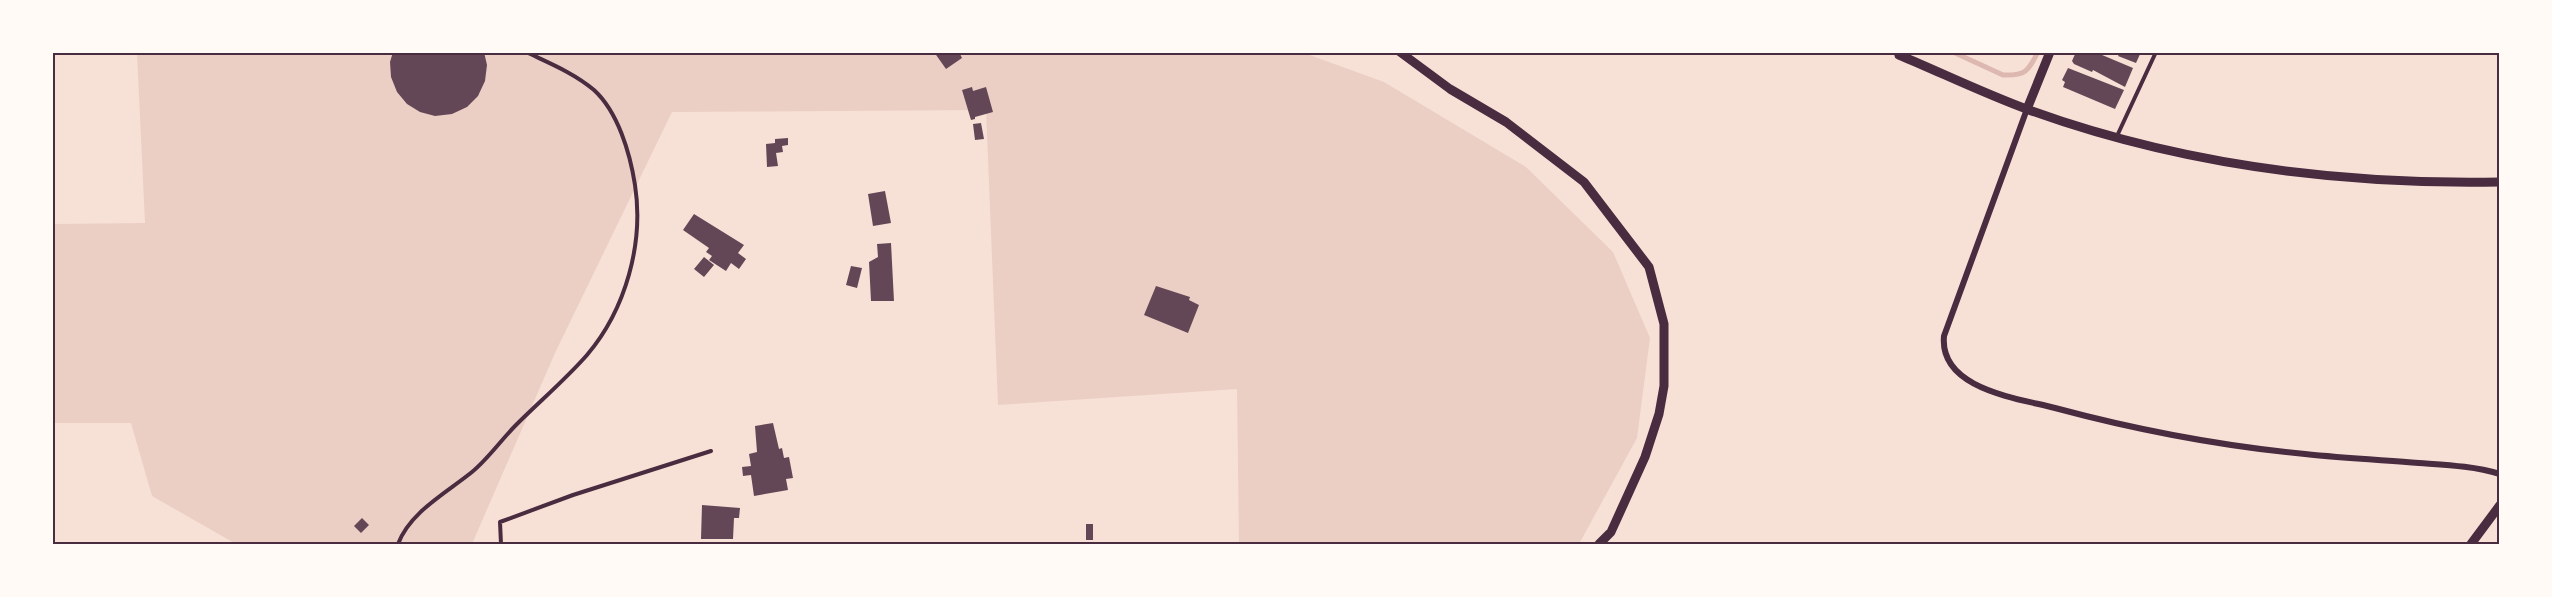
<svg xmlns="http://www.w3.org/2000/svg" width="2552" height="597" viewBox="0 0 2552 597" font-family="'Work Sans',sans-serif">
<rect width="100%" height="100%" fill="#f7e1d7"/>
<!-- green -->
<path fill="#ebcfc5" d="M137,53H1304L1384,82L1526,167L1613,252L1650,338L1637,438L1579,544H1239L1237,389L998,405L986,110L672,112L555,353L472,544H236L152,496L131,423H53L52,224L145,223Z"/>
<g fill="none" stroke-linecap="round" stroke-linejoin="round">
<!-- stream -->
<path stroke="#dcb8b0" stroke-width="5" d="M1953,52L2003,75C2026,76 2028,71 2038,52"/>
</g>
<!-- building -->
<path fill="#644757" d="M393,52H484L487,65L485,81L478,96L467,107L452,114L435,116L420,112L407,104L397,92L391,77L390,62Z
M934,52H962L960,54L962,58L946,69Z
M2076,52H2095L2133,68L2125,87L2093,70L2092,72L2074,64L2072,61Z
M2120,52H2141L2136,63L2118,56Z
M2068,68L2124,90L2115,109L2063,87L2065,82L2062,80Z
M972,87L973,91L986,87L993,112L975,117V119L971,120L962,90Z
M981,123L984,139L975,140L973,124Z
M788,138V145L782,146L783,152L776,153L778,166L767,167L766,144L775,143V139Z
M885,191L891,223L873,226L868,194Z
M694,214L744,245L738,253L746,259L739,269L731,263L726,271L709,260L712,256L706,252L709,248L683,230Z
M891,243L894,301H871L869,262L878,257L877,244Z
M704,257L714,265L704,277L694,269Z
M851,266L862,268L857,288L846,285Z
M1156,286L1190,297L1189,300L1199,305L1188,333L1144,315Z
M773,423L779,449L782,448L784,458L789,457L793,478L786,479L788,490L754,496L751,475L743,476L742,467L751,466L749,454L757,452L755,426Z
M702,505L740,508L739,518H734L733,539H701Z
M362,518L369,525L361,533L354,526Z
M1086,524H1093V540H1086Z"/>
<g fill="none" stroke-linecap="round" stroke-linejoin="round">
<!-- service -->
<path stroke="#4a2c40" stroke-width="4" d="M2117,136L2156,52
M398,544C410,512 446,493 472,472C488,459 501,440 516,425C539,402 565,380 587,355C626,309 644,243 635,185C630,153 618,112 594,90C574,73 549,63 526,52
M501,544L500,522L573,495L711,451"/>
<!-- minor -->
<path stroke="#4a2c40" stroke-width="6" d="M2027,109L1944,336C1939,389 2017,398 2055,408C2137,430 2221,446 2305,454C2343,458 2381,460 2419,463C2446,465 2473,466 2500,474"/>
<!-- tertiary -->
<path stroke="#4a2c40" stroke-width="9" d="M1400,52L1450,89L1506,122L1584,182L1649,267L1664,324V386L1659,414L1645,457L1611,532L1599,544
M1900,52L1899,55C1942,73 1985,94 2029,110C2181,165 2339,185 2500,182
M2027,109L2050,52
M2471,544L2500,505"/>
</g>
<!-- border -->
<rect width="2552" height="597" fill="none" stroke="#fffaf5" stroke-width="108"/>
<rect x="54" y="54" width="2444" height="489" fill="none" stroke="#4a2c40" stroke-width="2"/>
</svg>
